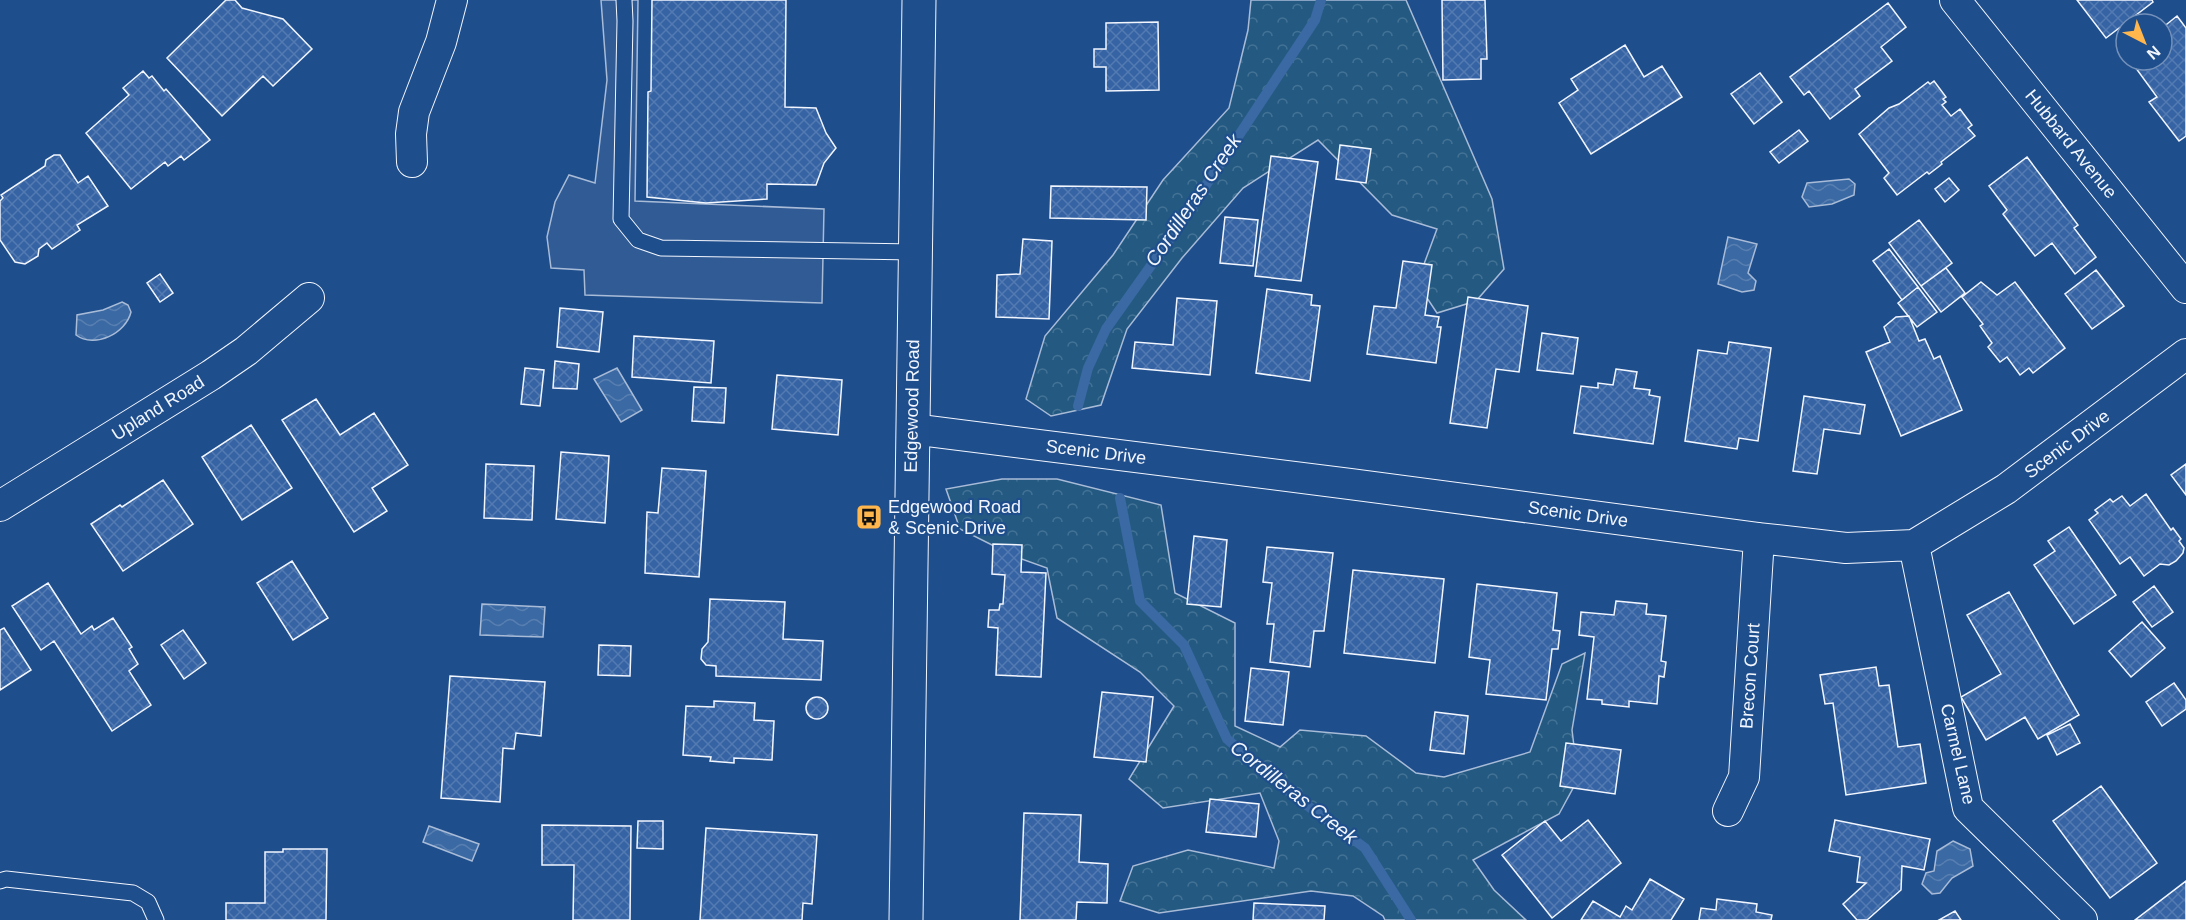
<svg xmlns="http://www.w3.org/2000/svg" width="2186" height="920" viewBox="0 0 2186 920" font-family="Arial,sans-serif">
<defs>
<pattern id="forest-crowns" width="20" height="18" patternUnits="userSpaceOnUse" patternTransform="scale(1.5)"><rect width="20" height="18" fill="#245a82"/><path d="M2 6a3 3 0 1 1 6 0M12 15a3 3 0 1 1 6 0" fill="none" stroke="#447295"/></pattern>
<pattern id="water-waves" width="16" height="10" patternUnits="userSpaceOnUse" patternTransform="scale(1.5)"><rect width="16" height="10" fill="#3b69a3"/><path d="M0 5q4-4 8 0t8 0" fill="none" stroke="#587fb1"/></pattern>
<pattern id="building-cross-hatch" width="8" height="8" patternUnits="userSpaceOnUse" patternTransform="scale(1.5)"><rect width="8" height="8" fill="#3563a3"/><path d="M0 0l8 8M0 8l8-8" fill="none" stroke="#537ab1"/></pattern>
</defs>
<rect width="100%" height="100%" fill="#1f4e8c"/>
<!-- forest -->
<path fill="url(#forest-crowns)" stroke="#a8bbd7" stroke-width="1.5" d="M1251,0H1406L1492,199L1504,269L1476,301L1437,313L1417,283L1437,229L1392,215L1318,140L1243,188L1182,258L1127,329L1101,405L1051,416L1026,399L1045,336L1113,255L1163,180L1229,108L1248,30Z
M1002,479H1057L1161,505L1175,593L1235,623V726L1280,747L1300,730L1366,736L1416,773L1444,777L1530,752L1562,664L1585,653L1572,730L1578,779L1559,814L1473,860L1494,890L1526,920H1385L1383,916L1353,896L1311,891L1159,913L1120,901L1133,866L1188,850L1274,868L1279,841L1260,793L1163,808L1129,779L1174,706L1140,672L1057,618L1047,568L1016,557L960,529L946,489Z"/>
<!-- parking -->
<path fill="#305b95" stroke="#a8bbd7" stroke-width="1.5" d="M601,0H638L635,201L824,209L822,303L585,295L584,270L551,268L547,237L555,202L569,175L595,183L607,80Z"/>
<!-- water -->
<path fill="url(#water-waves)" stroke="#a8bbd7" stroke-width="1.5" d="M1849,179L1855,184L1854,195L1832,204L1809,207L1802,197L1807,183Z
M1728,237L1757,244L1748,273L1756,281L1754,290L1742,292L1718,284Z
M122,302L128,305L131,312C126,333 95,349 76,335L77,315L103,310Z
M617,368L642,410L621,422L594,379Z
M482,604L545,607L543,637L480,635Z
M429,826L479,844L472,861L423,842Z
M1953,841L1970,849L1973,866L1952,878L1940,893L1932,894L1922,884L1926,873L1934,871L1937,851Z"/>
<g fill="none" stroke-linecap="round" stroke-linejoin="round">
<!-- stream -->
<path stroke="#3b69a3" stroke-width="10" d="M1078,406L1088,368L1106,329L1179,226L1315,20L1321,0
M1120,498L1140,601L1184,645L1227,739L1293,795L1365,848L1411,920"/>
</g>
<!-- building -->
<path fill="url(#building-cross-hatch)" stroke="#f2f6ff" stroke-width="1.5" d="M226,0H235L242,8L283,19L312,49L273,86L263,76L222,116L167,58Z
M652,0H786L785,107L816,108L826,133L836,148L824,163L816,185L767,184V199L706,203L647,197L648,92L651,91Z
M1442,0H1485L1487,59H1481V79L1443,80Z
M2077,0H2152L2153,2L2106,38Z
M1888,3L1906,27L1881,47L1892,61L1855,89L1860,96L1830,119L1809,91L1804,95L1790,77Z
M2177,16L2186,28V136L2179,141L2149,102L2157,97L2130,60H2162V28Z
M1158,22L1159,90L1106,91V67H1094V49H1106V23Z
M1625,45L1644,77L1662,66L1682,97L1591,154L1559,103L1578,90L1571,79Z
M143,71L149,78L152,76L164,91L166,89L210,140L184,160L181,156L168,166L165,162L131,189L86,133L129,95L123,88Z
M1760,73L1782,102L1754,124L1731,94Z
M1934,81L1946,97L1943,99L1946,102L1942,105L1951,116L1960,109L1972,125L1968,128L1975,136L1941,162L1942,164L1929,174L1927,172L1897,195L1884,178L1889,173L1859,134L1889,108L1899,104L1928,82L1930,84Z
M1799,130L1808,141L1779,163L1770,152Z
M1340,145L1371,149L1366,183L1336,179Z
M54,155H60L78,183L88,176L108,206L77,225L80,230L52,249L47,243L39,249L38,256L25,264L15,262L0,240V201L3,198L1,195L45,166L46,160Z
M1271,156L1318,162L1301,281L1255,276Z
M2027,157L2078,225L2074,228L2096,257L2075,274L2052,243L2035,256L2003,214L2007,210L1989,186Z
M1949,178L1959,190L1945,202L1935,189Z
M1051,186L1147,187L1146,220L1050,218Z
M1225,217L1258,220L1253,266L1220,263Z
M1919,220L1952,263L1921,286L1889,243Z
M1023,239L1052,241L1049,319L996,317L997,275L1020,274Z
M1889,249L1918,287L1902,300L1873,261Z
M1403,261L1432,265L1425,315L1439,317L1437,327H1441L1436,363L1367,354L1374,306L1396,308Z
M1946,268L1965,293L1941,312L1921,286Z
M2096,270L2124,306L2092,329L2065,294Z
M160,274L173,293L160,302L147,283Z
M1981,282L1997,295L2015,282L2065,348L2033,373L2029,368L2020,375L2007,357L2000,362L1988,347L1992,343L1980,326L1983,324L1962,297Z
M1918,287L1937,312L1917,327L1898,303Z
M1267,289L1312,295L1311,305L1320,306L1310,381L1256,373Z
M1468,297L1528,306L1519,372L1496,369L1487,428L1450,423Z
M1177,298L1217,301L1210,375L1132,368L1135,342L1173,345Z
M560,308L603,312L599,352L557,347Z
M1909,316L1919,341L1925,339L1934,359L1940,356L1962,410L1901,436L1866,352L1890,342L1884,327L1896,317Z
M1542,333L1578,338L1573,374L1537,370Z
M634,336L714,341L711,383L632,377Z
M1729,342L1771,348L1758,441L1739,438L1737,449L1685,441L1698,350L1727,354Z
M555,361L579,364L577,389L553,388Z
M525,368L544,370L540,406L521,404Z
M1616,369L1637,372L1634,388L1650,390L1649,395L1660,397L1653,444L1574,433L1581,386L1598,388V383L1613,385Z
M777,375L842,380L838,435L772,429Z
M694,387L726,388L724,423L692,421Z
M1804,396L1865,405L1860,434L1824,429L1817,474L1793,471Z
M316,399L340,435L374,413L408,465L372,488L387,511L354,532L282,420Z
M251,425L292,488L242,520L202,457Z
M561,452L609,456L605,523L556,519Z
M486,464L534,466L532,520L484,518Z
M2186,464V495L2171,475Z
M662,468L706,471L699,577L645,573L647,512L658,513Z
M163,480L193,524L123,571L91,524L120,505L122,507Z
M2146,494L2171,530L2173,528L2181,539L2179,541L2184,548L2183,553L2176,561L2169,565L2160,564L2144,576L2130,557L2120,564L2089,520L2098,513L2095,510L2110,499L2113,502L2122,496L2130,506Z
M2069,527L2116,595L2074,624L2034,565L2055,551L2048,541Z
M1194,536L1227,540L1221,607L1187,604Z
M993,544L1022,545L1021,572L1046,573L1041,677L996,675L998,628L988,627L989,610H999L1000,604H1003L1005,575L992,574Z
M1267,547L1333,553L1324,631H1314L1310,667L1270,662L1274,624H1267L1272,583L1263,582Z
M292,561L328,618L293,640L257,583Z
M1353,570L1444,579L1435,663L1344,653Z
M48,583L81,634L92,626L94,630L113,618L132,647L129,649L138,664L129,671L151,705L112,731L54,641L41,650L12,606Z
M1477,584L1557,593L1553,630L1560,631L1558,649H1552L1546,700L1486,694L1490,660L1469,657Z
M2154,586L2173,612L2152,627L2133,602Z
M2009,592L2079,715L2038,739L2025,717L1986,740L1961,697L2001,674L1967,615Z
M710,599L785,602L783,639L823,641L821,680L716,676V666L706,665L701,659L702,649L708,642Z
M1616,601L1647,604L1646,614L1666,616L1661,661L1666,662L1664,677L1659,676L1657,704L1629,701V707L1602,704V700L1587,699L1594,637L1579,635L1581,612L1614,615Z
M2142,622L2165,648L2131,677L2109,651Z
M4,628L31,670L0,690V630Z
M183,630L206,663L184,679L161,645Z
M599,645L631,646L630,676L598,675Z
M1876,667L1879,686L1889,685L1898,747L1920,744L1926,783L1846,795L1833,703L1825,704L1820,675Z
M1251,668L1289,672L1283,725L1245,721Z
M450,676L545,682L541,736L516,733L514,749L503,748L500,802L441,798Z
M2174,683L2186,700V709L2162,726L2146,702Z
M1102,692L1153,697L1146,762L1094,757Z
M806 708a11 11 0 1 1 22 0a11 11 0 1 1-22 0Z
M714,701L755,703L754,720L774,721L772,760L734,758V763L710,761L711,757L683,755L686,706L714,707Z
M1435,712L1468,716L1464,754L1430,750Z
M2070,724L2080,743L2057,755L2047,735Z
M1566,743L1621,750L1615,794L1560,786Z
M2101,786L2157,863L2110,898L2053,821Z
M1210,799L1259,804L1256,837L1206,832Z
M1024,813L1081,815L1079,862L1108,864L1107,903L1077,902L1076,920H1020Z
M1588,820L1621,863L1552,918L1502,855L1545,821L1561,841Z
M1835,820L1930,839L1924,870L1902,866L1901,890L1867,920H1857L1843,904L1866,883L1857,882L1860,857L1829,851Z
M638,821H663V849L637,848Z
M542,825L631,826L630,920H573L574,865H542Z
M706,828L817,835L812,904L803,903L802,920H700Z
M283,849H327L326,920H226V903H265V852H283Z
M1650,879L1684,899L1671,920H1581L1593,901L1620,917L1626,906L1632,910Z
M2186,881V920H2135Z
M1717,899L1757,904L1756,912L1772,915L1771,920H1699L1701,908L1716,910Z
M1254,903L1325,906L1324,920H1253Z
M1955,911L1961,920H1939Z"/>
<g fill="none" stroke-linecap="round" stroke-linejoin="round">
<defs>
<path id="service" d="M624,0L625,21L621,219L638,240L661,248L915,252
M0,881L6,879L133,893L148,902L156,920"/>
<path id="minor" d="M1955,0L2186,288
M412,162L411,134L414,112L441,42L452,0
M912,429L1350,484L1759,538L1846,548L1914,545L2006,489L2186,354
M0,506L211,375L246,351L309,298
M1914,545L1968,808L2082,920
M1728,811L1744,777L1759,538"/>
<path id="secondary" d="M906,920L919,0"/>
</defs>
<!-- service casing -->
<use href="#service" stroke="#f2f6ff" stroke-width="17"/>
<!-- minor casing -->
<use href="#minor" stroke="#f2f6ff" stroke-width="32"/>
<!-- secondary casing -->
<use href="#secondary" stroke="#f2f6ff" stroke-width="35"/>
<!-- service -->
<use href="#service" stroke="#1f4e8c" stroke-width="15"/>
<!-- minor -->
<use href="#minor" stroke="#1f4e8c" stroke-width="30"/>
<!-- secondary -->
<use href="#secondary" stroke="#1f4e8c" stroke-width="33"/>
</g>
<!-- icons -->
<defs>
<symbol id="bus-square" viewBox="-11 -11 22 22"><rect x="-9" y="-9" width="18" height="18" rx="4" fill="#ffb74d" stroke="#1f4e8c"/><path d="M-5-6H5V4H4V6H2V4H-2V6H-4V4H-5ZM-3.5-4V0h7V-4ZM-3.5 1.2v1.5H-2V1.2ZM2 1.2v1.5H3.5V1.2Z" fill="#111"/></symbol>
</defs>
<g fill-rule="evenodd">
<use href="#bus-square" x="854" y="502" width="30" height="30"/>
</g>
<g text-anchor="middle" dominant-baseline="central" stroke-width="4.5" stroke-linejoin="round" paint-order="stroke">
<!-- street labels -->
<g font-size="18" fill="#f2f6ff" stroke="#1f4e8c">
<text transform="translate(2071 144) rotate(51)">Hubbard Avenue</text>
<text transform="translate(912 406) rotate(-89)">Edgewood Road</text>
<text transform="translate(158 408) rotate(-32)">Upland Road</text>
<text transform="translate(2067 444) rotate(-37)">Scenic Drive</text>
<text transform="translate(1096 452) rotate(7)">Scenic Drive</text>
<text transform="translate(1578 514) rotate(8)">Scenic Drive</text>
<text transform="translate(1750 676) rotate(-86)">Brecon Court</text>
<text transform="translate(1958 754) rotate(77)">Carmel Lane</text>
</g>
<!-- poi labels -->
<g font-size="18" fill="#f2f6ff" stroke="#1f4e8c" text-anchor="start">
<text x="888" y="507">Edgewood Road<tspan x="888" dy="21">&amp; Scenic Drive</tspan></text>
</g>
<!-- water labels -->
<g font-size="20" font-style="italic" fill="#f2f6ff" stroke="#1f4e8c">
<text transform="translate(1193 200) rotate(-56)">Cordilleras Creek</text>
<text transform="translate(1294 792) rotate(38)">Cordilleras Creek</text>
</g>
</g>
<!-- north arrow -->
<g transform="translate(2144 42) rotate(138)"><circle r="28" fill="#1f4e8c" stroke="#7391ba" stroke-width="1.5"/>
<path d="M0-4.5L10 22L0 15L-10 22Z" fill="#ffb74d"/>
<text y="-9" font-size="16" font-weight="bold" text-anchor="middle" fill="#f2f6ff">N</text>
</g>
</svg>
